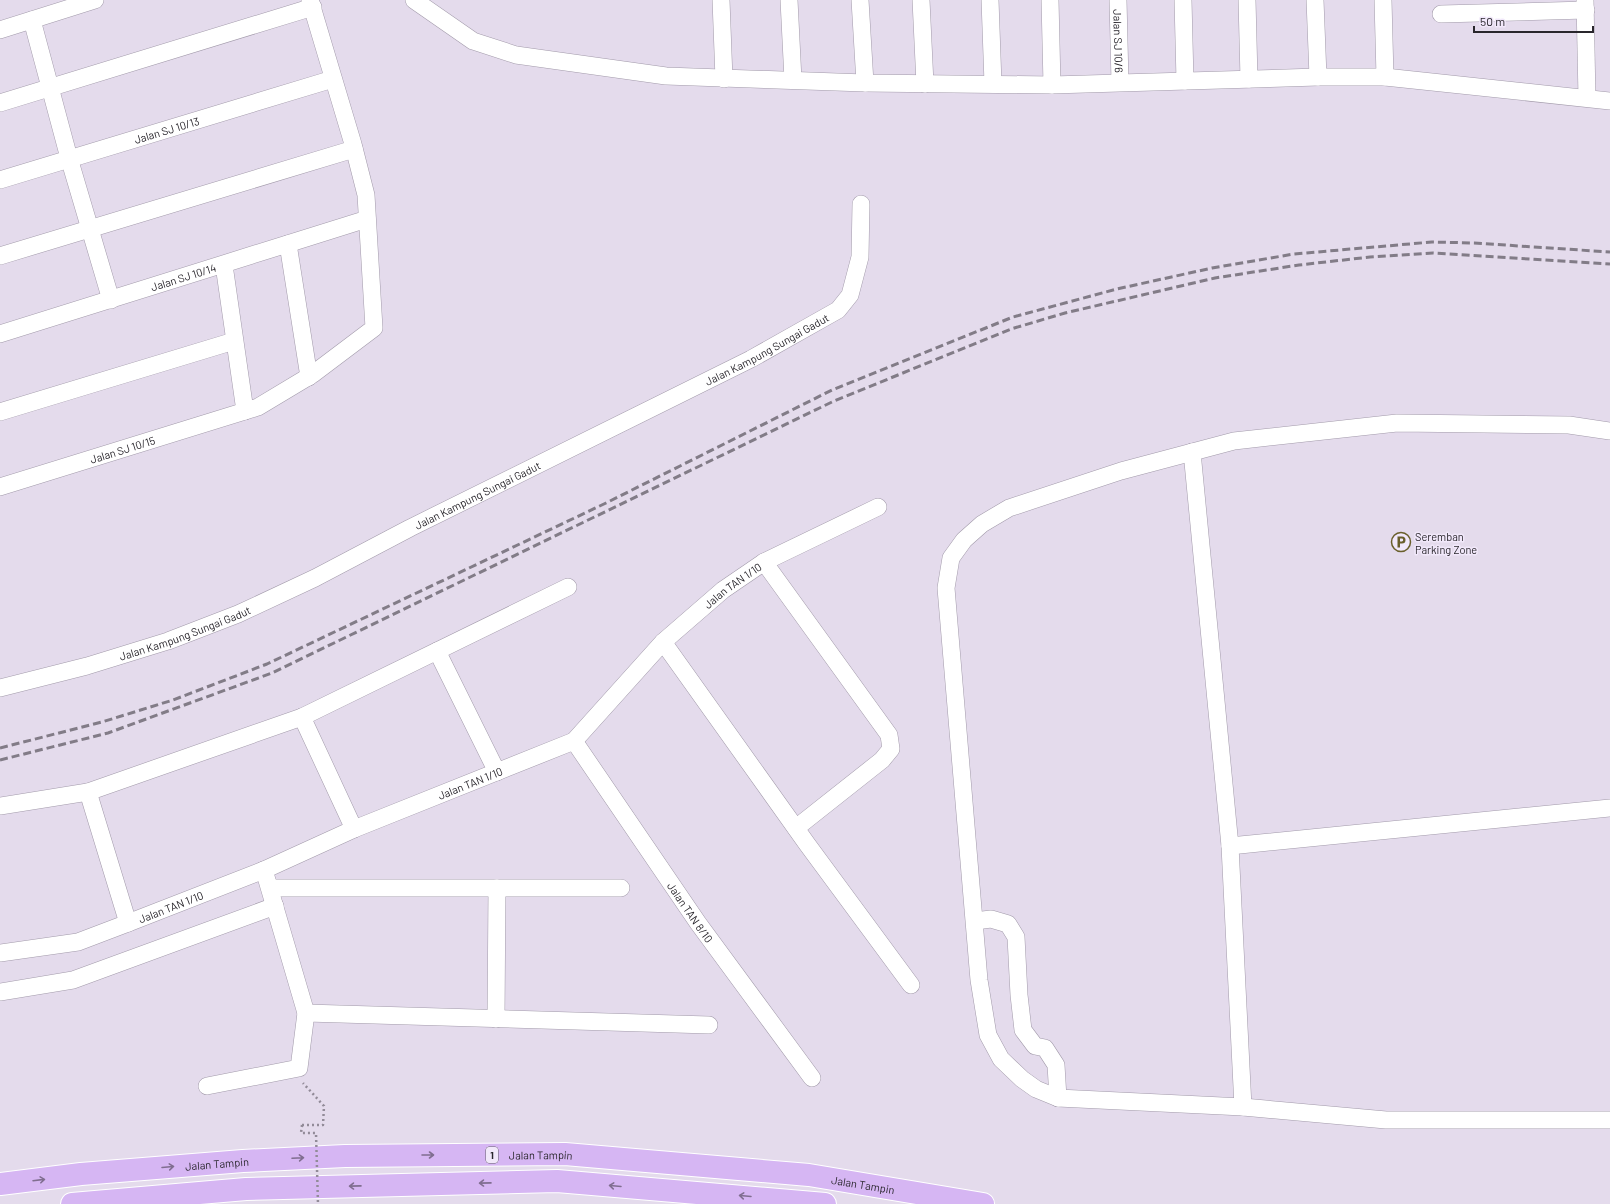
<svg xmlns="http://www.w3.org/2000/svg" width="1610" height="1204" viewBox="0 0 1610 1204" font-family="Barlow,sans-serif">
<rect width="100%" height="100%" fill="#e4dbec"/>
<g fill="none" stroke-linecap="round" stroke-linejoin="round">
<defs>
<g id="minor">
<path d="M414,0L473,41L516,55L666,76L865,83L1052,85L1318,77H1385L1610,101"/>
<path d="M721,0L724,79"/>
<path d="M789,0L793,80"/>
<path d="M860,0L865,83"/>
<path d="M921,0L925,84"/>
<path d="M990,0L993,84"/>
<path d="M1050,0L1052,85"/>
<path id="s1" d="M1118,0L1120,82"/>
<path d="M1183,0L1185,81"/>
<path d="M1247,0L1249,79"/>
<path d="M1315,0L1318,77"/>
<path d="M1383,0L1385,77"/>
<path d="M1585,0L1587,98"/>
<path d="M1441,14L1586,10"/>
<path d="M32,20L69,158L111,300"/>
<path d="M0,30L95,0"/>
<path d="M0,103L313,7"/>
<path id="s2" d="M0,180L333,79"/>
<path d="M288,244L309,377"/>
<path d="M0,256L354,149"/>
<path d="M224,265L245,411"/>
<path id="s3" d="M0,334L367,219"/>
<path d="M0,412L234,341"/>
<path d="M1610,431L1569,425L1397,423L1234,441L1121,471L1009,508L982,524L964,540L951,558L946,588L979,980L988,1035L1001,1059L1022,1079L1036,1089L1058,1098L1243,1107L1386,1120H1610"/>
<path d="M1192,452L1230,846L1243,1107"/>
<path id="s4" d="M0,487L258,407L313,374L374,328L366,195L353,144L310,0"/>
<path d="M764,562L889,735L891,749L882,760L796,828"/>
<path d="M663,642L807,844L911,985"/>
<path d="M437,651L497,772"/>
<path id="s5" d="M0,688L87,666L168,641L238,614L315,578L410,528L751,359L838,310L850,295L860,257L861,204"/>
<path d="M302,717L354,829"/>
<path id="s6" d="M574,741L698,923L812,1078"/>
<path d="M88,792L128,923"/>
<path d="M0,806L88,792L302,717L568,587"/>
<path d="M1230,846L1610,808"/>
<path d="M264,870L306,1013L709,1025"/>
<path d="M270,888H621"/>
<path d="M975,921L991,919L1008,924L1016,937L1019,995L1023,1030L1035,1046L1045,1048L1056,1065L1058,1098"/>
<path id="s7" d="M0,953L78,942L128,923L264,870L354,829L574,741L663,642L723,590L764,562L878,507"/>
<path d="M0,992L73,980L275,906"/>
<path d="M496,1019L497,888"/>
<path d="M207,1086L299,1068L306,1013"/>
</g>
<g id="highway">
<path id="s8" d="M0,1184L81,1174L243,1161L345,1156L565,1154L809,1175L983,1204"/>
<path d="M72,1204L246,1189L557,1181L825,1204"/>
</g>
</defs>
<!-- minor casing -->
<use href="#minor" stroke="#a29aaa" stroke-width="18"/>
<!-- highway casing -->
<use href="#highway" stroke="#fff" stroke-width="24"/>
<!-- path -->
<path stroke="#928b98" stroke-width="2.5" stroke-dasharray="2 3" stroke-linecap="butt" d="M302,1125H323L324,1106L303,1083"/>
<!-- minor -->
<use href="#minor" stroke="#fff" stroke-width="17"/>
<!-- highway -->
<use href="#highway" stroke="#d6b6f3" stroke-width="22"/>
<!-- rail -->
<path stroke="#827c87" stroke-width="3" stroke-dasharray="8 4" stroke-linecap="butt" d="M0,748L102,722L173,700L267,664L606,503L832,390L1013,317L1117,289L1212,268L1294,254L1432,242L1474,243L1610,252
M0,760L108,733L272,673L834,401L1011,329L1065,313L1215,278L1299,265L1370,257L1433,253L1610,264"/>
<!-- path-bridge -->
<path stroke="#928b98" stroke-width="2.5" stroke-dasharray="2 3" stroke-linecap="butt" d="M302,1125L301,1133H316L318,1204"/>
</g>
<!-- one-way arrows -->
<defs><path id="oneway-shaft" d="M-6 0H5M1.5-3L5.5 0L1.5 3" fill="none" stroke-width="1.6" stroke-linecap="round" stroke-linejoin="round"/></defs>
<g stroke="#806e90">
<use href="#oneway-shaft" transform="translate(428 1155)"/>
<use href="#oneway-shaft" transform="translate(298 1158) rotate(-3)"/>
<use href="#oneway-shaft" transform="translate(168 1167) rotate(-5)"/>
<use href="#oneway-shaft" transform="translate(39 1180) rotate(-7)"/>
<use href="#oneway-shaft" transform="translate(485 1183) rotate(179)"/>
<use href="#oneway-shaft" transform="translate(355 1186) rotate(179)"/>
<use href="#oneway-shaft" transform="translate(615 1186) rotate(-175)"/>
<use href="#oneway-shaft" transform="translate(745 1196) rotate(-175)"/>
</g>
<!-- icons -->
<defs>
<symbol id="parking-ring" viewBox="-11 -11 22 22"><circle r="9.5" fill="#f1e8fa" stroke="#695f2b" stroke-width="1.5"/><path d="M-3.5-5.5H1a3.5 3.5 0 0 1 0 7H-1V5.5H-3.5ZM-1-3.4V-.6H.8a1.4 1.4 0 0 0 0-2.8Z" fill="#695f2b"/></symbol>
</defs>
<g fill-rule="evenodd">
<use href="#parking-ring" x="1390" y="531" width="22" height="22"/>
</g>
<g text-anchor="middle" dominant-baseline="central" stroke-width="3" stroke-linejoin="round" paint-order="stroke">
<!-- shield labels -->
<rect fill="#f1e8fa" stroke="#65606a" stroke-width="1" x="486" y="1147" width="12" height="16" rx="3"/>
<g font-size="10" font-weight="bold" fill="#29262c">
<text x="492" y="1155">1</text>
</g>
<!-- street labels -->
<g font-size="11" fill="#29262c" stroke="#f1e8fa">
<text stroke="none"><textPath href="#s1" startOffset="41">Jalan SJ 10/6</textPath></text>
<text stroke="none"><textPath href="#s2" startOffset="174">Jalan SJ 10/13</textPath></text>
<text stroke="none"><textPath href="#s3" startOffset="192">Jalan SJ 10/14</textPath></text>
<text stroke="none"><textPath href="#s5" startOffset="841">Jalan Kampung Sungai Gadut</textPath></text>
<text stroke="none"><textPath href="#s4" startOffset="128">Jalan SJ 10/15</textPath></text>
<text stroke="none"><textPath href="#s5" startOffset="517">Jalan Kampung Sungai Gadut</textPath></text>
<text stroke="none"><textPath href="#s7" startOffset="837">Jalan TAN 1/10</textPath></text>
<text stroke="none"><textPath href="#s5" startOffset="193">Jalan Kampung Sungai Gadut</textPath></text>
<text stroke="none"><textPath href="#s7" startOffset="502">Jalan TAN 1/10</textPath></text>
<text stroke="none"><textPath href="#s7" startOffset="178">Jalan TAN 1/10</textPath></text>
<text stroke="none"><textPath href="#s6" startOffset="207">Jalan TAN 8/10</textPath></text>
<text stroke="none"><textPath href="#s8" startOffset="542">Jalan Tampin</textPath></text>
<text stroke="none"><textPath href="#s8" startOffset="218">Jalan Tampin</textPath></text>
<text stroke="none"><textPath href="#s8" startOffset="866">Jalan Tampin</textPath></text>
</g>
<!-- poi labels -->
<g font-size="11" fill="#29262c" stroke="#f1e8fa" text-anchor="start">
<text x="1415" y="536">Seremban<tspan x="1415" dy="13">Parking Zone</tspan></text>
</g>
</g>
<!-- scale -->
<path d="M1474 26v6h119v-6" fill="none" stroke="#29262c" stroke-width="2"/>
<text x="1480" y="26" font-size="12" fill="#29262c" stroke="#f1e8fa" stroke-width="3" paint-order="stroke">50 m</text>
</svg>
